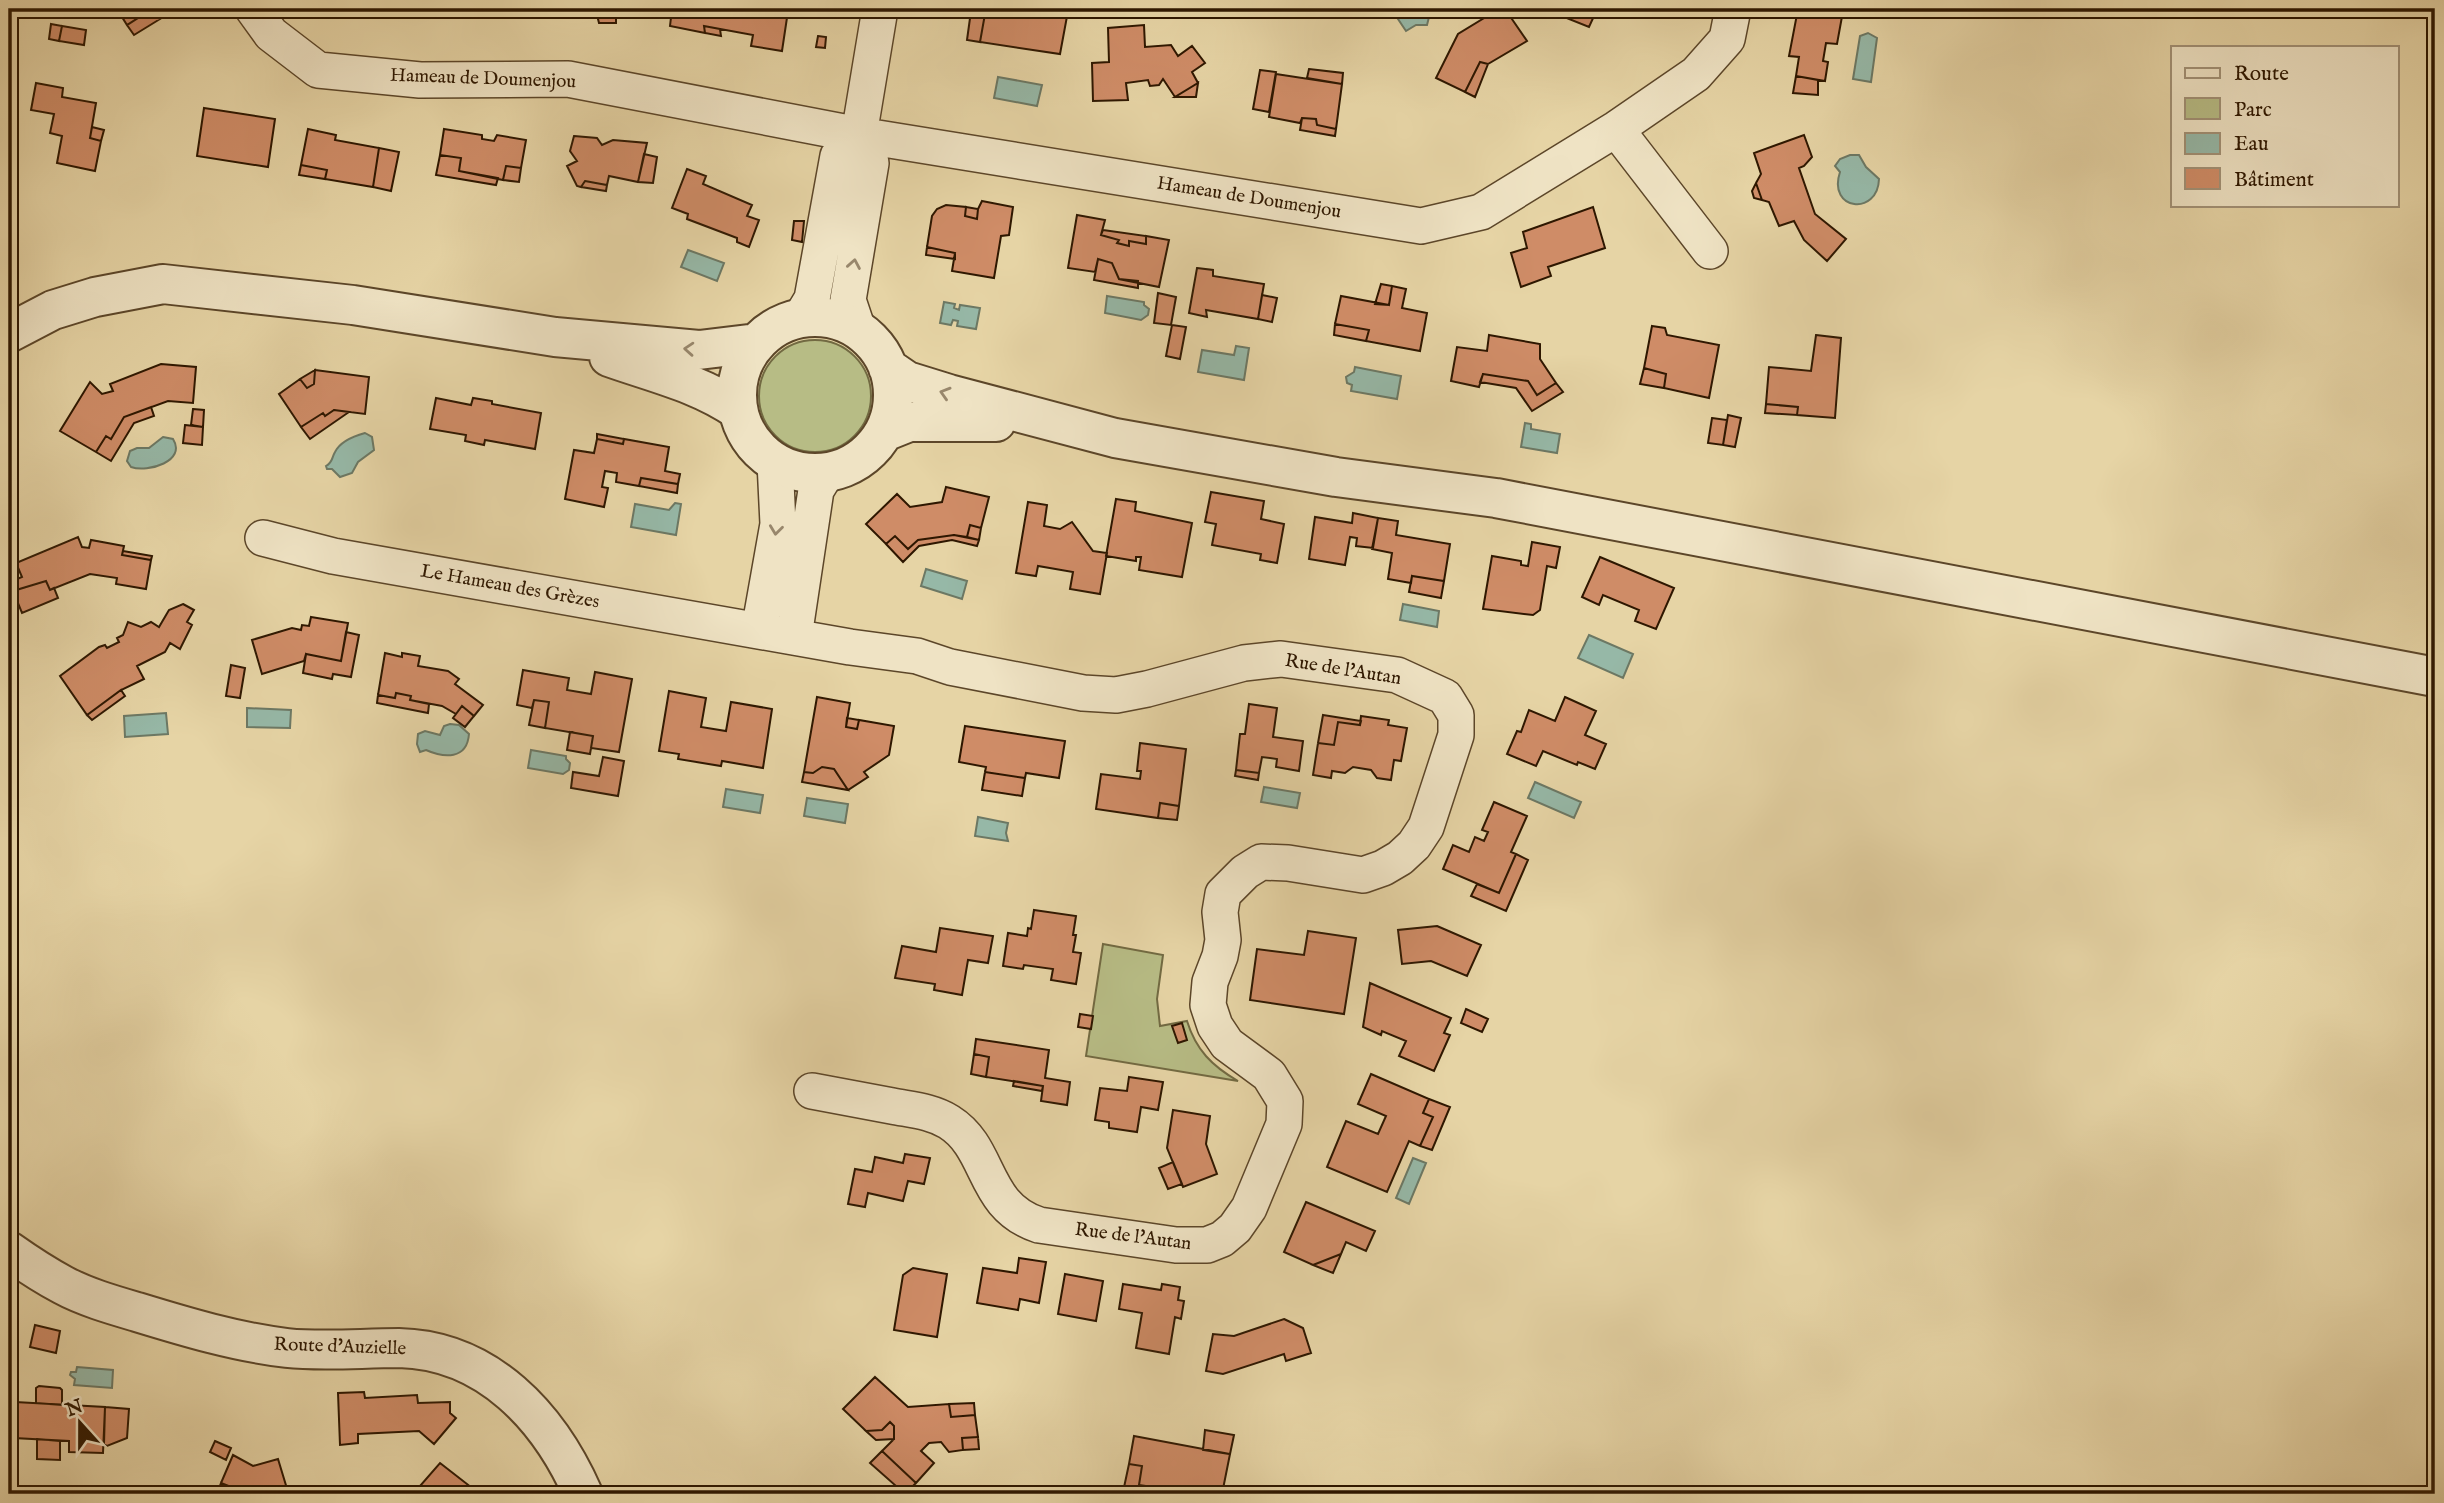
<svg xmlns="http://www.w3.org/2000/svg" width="2444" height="1503" viewBox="0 0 2444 1503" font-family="'IM FELL English',serif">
<rect width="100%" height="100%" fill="#e6d4a5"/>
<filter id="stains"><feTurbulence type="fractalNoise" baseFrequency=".00286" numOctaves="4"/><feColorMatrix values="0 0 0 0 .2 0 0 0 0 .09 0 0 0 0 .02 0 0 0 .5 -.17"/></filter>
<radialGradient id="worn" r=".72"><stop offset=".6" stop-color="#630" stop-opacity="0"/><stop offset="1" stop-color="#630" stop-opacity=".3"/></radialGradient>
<!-- green -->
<path fill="#b7bc85" stroke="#726a42" stroke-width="2" d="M759 396a56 56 0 1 1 112 0a56 56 0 1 1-112 0Z
M1103,944L1163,955L1157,999L1160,1026L1187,1021C1196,1050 1212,1066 1238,1081L1086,1056Z"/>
<!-- water -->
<path fill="#96b8a7" stroke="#6c7864" stroke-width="2" d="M1408,9H1438L1439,10L1429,17L1427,25H1416L1406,31L1396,16Z
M1868,33L1877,38L1871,82L1853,79L1860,36Z
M998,77L1042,85L1037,106L994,98Z
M1850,155H1859L1866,167L1879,179C1878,216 1827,211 1840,172L1835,166L1840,159Z
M688,250L724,263L717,281L681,267Z
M1107,296L1144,302V305L1149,309L1148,315L1141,320L1105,313Z
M944,302L955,304L954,308L959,310L960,305L980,308L976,329L957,326L958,321L953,320L951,325L940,323Z
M1236,346L1249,348L1244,380L1198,372L1202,350L1234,355Z
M1355,367L1401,376L1397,399L1351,391L1352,385L1347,383L1346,377L1354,372Z
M1525,423L1531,424V429L1560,434L1557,453L1521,447Z
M365,433L372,437L374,450L358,462L352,473L340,477L332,469H327L326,466C333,462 331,459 335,452C340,442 354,436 365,433Z
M163,437L173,439C187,461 148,473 131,467L127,461L130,451L137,448H149Z
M675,503L681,504L676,535L631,527L635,504L669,510Z
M926,569L967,581L962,599L921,586Z
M1403,604L1439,611L1437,627L1400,620Z
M1589,635L1633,654L1623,678L1578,658Z
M247,708L291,710L290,728L247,727Z
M166,713L168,734L125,737L124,716Z
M450,724L459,725L469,734C467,760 444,758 426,750L420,752L417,744L418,734L425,731L440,735L444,726Z
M531,750L566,756V759L570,763L569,770L563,774L528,768Z
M1535,782L1581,802L1574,818L1528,798Z
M1264,787L1300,793L1297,808L1261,802Z
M726,789L763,795L760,813L723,807Z
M807,798L848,804L845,823L804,816Z
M978,817L1008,823L1006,833L1008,841L975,836Z
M1413,1158L1426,1163L1409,1204L1396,1198Z
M77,1367L113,1370L112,1388L74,1385L75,1379L70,1375L71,1372H76Z"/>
<!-- building -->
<path fill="#cf8c67" stroke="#2e1700" stroke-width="2" d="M117,9H172V12L160,19L146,13L127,25Z
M581,9H616V23H599L597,15L582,16Z
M672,9H776L788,11L782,51L751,46L753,35L704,26L705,33L670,26Z
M972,9L1068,11L1060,54L980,42L985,14L971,11Z
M1499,9H1505L1527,41L1488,64L1480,62L1465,92L1436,78L1458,34Z
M1545,9H1574L1569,19Z
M1574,9L1594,16L1589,27L1569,19Z
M1798,9H1850V12L1843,11L1837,44L1826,43L1823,61L1828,62L1825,81L1796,76L1799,57L1789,56Z
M971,11L985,14L980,42L967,40Z
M146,13L160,19L134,35L127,25Z
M51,24L62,26L59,41L49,39Z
M1144,25L1145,47L1171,45L1178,56L1192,46L1205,63L1192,72L1198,83L1175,97L1163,79L1159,85L1150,86L1148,80L1126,83L1128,100L1093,101L1092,63L1109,62L1108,28Z
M62,26L86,30L84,45L59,41Z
M704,26L720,29L721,36L705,33Z
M818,36L826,37L825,48L816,47Z
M1480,62L1488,64L1475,97L1465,92Z
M1309,69L1343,73L1342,84L1307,78Z
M1260,70L1276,72L1269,112L1253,109Z
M1276,74L1342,84L1336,129L1317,125L1316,119L1302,118L1300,123L1269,117Z
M1796,76L1818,80V95L1793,93Z
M36,83L63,88L62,97L96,103L90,138L101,141L95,171L57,163L62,136L50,133L54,114L31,110Z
M1198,83L1196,97H1175Z
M204,108L275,119L268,167L197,156Z
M1302,118L1316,119L1317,125L1336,129L1335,136L1300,130Z
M92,127L104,130L101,141L90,138Z
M308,129L336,135L335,140L379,148L373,187L325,179L327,170L301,165Z
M444,129L482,135V139L494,141L497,135L526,140L521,168L506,166L503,180L459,171L461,158L440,155Z
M1804,135L1812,157L1804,166L1799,168L1815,214L1846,239L1827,261L1804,240L1794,221L1779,226L1769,202L1762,200L1756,183L1761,174L1754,153Z
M574,136L597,138L602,145L613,140L647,143L638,182L609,176L607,185L585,181L581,187L577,186L567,166L577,161L570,151Z
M379,148L399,152L391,191L373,187Z
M644,154L657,157L653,183L638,182Z
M440,155L461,158L459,171L498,178L496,185L436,175Z
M301,165L327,170L325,179L299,175Z
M506,166L521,168L519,182L503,180Z
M687,169L706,176L703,184L752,205L747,216L759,220L749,247L737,242V238L687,219L688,214L672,208Z
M585,181L607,185L606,191L581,187Z
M1756,183L1762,200L1754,198L1752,191Z
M982,201L1013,207L1009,235L1001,236L994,278L952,271L955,253L927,247L932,216L937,209L946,205L966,207L965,216L977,219L978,209Z
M966,207L978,209L977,219L965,216Z
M1593,207L1605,248L1548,267L1551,276L1521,287L1511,253L1527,248L1523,232Z
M1077,215L1105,220L1101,235L1119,240L1117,243L1129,246V241L1146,244V236L1169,240L1159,287L1119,279L1112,263L1098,259L1095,272L1068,268Z
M794,221H804L802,242L792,240Z
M1103,230L1146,236V244L1129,241V246L1117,243L1119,240L1101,235Z
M927,247L955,253V259L926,255Z
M1098,259L1112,263L1119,279L1138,281V288L1094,280Z
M1197,268L1213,270V276L1264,284L1258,319L1206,310L1207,317L1189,313Z
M1381,284L1392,286L1389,305L1375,304Z
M1392,286L1406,289L1402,308L1427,313L1420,351L1366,341L1369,330L1335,324L1341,296L1389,305Z
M1158,293L1176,297L1171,325L1154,323Z
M1262,295L1277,298L1272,322L1258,319Z
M1335,324L1369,330L1366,341L1334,335Z
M1172,325L1186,327L1180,359L1166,356Z
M1652,326L1665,328L1667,335L1719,345L1709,398L1664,388L1666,374L1644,368Z
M1489,335L1540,344V359L1556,383L1537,395L1528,381L1483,374L1479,387L1451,381L1457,347L1487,351Z
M1816,335L1841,338L1835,418L1797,415L1798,407L1766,404L1769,367L1811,371Z
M161,364L196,367L193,403L168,401L124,417L111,439L106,436L96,452L60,431L90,382L102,394L113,391L110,384Z
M1644,368L1666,374L1664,388L1640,384Z
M315,370L369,377L365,414L334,410L325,416L323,413L301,427L279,394L300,379L307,388L314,384Z
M315,370L314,384L307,388L300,379Z
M1483,374L1528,381L1537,395L1556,383L1563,392L1532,411L1516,388L1480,382Z
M436,398L471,405L473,398L492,401V404L541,413L535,449L485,440L484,445L465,441L466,435L430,429Z
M1766,404L1798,407L1797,415L1765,413Z
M151,407L154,416L134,423L111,461L96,452L106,436L111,439L124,417Z
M193,409L204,410L203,427L191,425Z
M334,410L349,412L310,439L301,427L323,413L325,416Z
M1728,415L1741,418L1735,447L1723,445Z
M1712,418L1727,420L1723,445L1708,443Z
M185,425L203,427L202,445L183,443Z
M597,434L624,439L623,444L597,439Z
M597,439L623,444L624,439L669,447L665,471L680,474L678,484L641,478L639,486L616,482L617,473L605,471L602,487L608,488L604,507L565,499L574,450L594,453Z
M641,478L678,484L677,493L639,486Z
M946,487L989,497L981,528L970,525L967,537L954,535L918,540L908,549L895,536L886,544L866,524L897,494L910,507L942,502Z
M1211,492L1264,501L1261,519L1284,524L1277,563L1260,560L1261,554L1212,545L1216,524L1205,522Z
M1116,499L1136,502L1135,511L1192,523L1182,577L1139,570L1141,557H1136V561L1106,556Z
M1028,502L1047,505L1044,526L1060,529L1072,522L1093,551L1107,553L1100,594L1070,589L1073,572L1038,566L1036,576L1016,573Z
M1353,513L1378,518L1373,548L1356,546L1357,538L1350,537L1345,565L1309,559L1315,517L1352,523Z
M1378,518L1398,521L1396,535L1450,544L1444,581L1412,576L1411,583L1388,579L1392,553L1372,549Z
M970,525L981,528L979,540L967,537Z
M954,535L979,540L977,546L952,540L919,546L903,562L886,544L895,536L908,549L918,540Z
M78,537L82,547L89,548L91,540L124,546L122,555L151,560L146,589L116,584L117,578L90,574L50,590L46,581L13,591L10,582L22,577L16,563Z
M1532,542L1560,547L1556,568L1547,566L1540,610L1533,615L1483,609L1492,556L1521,561V565L1528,566Z
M123,551L152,556L151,560L122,555Z
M1600,557L1674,588L1656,629L1635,621L1639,610L1603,595L1599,605L1582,597Z
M1412,576L1444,581L1441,598L1409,592Z
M46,581L50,590L54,588L58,598L22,613L13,591Z
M183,604L194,610L187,622L192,625L180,649L170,643L165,652L137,666L144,679L121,690L87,715L60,676L99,647L105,645L107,648L119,642L117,638L123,635L128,622L141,627L151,622L159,627L169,610Z
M311,617L348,623L341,661L306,654L304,661L262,674L252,640L292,628L301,630L302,625L309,626Z
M346,632L359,635L351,677L333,674L332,679L303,673L306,654L341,661Z
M385,653L402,657V653L420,656L418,666L448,671L459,679L455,684L483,705L474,716L462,706L456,714L442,706L410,700L411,696L396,693L395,698L378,695Z
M231,665L245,668L240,698L226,696Z
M523,670L569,678L567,690L591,694L595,672L632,679L619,752L591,748L593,736L545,728L549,702L534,700L532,708L517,705Z
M121,690L125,696L92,720L87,715Z
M669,691L706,698L701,727L726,731L731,702L772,709L763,768L722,761L721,766L678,759L679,754L659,751Z
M396,693L411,696L410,700L429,704L428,713L377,703L378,695L395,698Z
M817,697L850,703L846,727L857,729L859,720L894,726L889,755L864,772L868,777L848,790L834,769L822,767L813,773L804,772Z
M1565,697L1596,711L1585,735L1606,744L1595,769L1578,762L1577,765L1543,751L1536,766L1507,754L1517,731L1521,732L1529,710L1555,721Z
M534,700L549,702L545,728L529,725Z
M1249,704L1277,708L1273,737L1303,741L1299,771L1276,767L1277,759L1262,757L1259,773L1236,770L1240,734H1245Z
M462,706L474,716L465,727L453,718Z
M1323,715L1361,721L1360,725L1338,722L1334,745L1318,743Z
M1361,716L1389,720L1388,725L1407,728L1401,761L1394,760L1391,780L1377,778L1371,770L1353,767L1345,773L1332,771L1331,778L1313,775L1318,743L1334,745L1338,722L1360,725Z
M847,718L859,720L857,729L846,727Z
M965,726L1065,741L1059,778L1026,773L1025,778L985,772L986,767L959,762Z
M570,732L593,736L590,754L567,750Z
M1140,743L1186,749L1179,806L1160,803L1158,818L1096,809L1101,774L1140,779L1141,771H1137Z
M603,757L624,761L618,796L571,788L573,772L599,776Z
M822,767L834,769L848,790L802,782L804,772L813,773Z
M1236,770L1259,773L1258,780L1235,776Z
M985,772L1025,778L1022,796L982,790Z
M1494,802L1527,816L1511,852L1516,854L1499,893L1443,869L1453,845L1469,852L1475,837L1484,841L1488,832L1482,830Z
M1160,803L1179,806L1177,820L1158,818Z
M1516,854L1528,860L1506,911L1471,896L1477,884L1499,893Z
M1034,910L1076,916L1073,935H1076L1073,952L1081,953L1076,984L1051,980L1053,969L1024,965L1023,969L1003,966L1008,933L1027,936L1028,928L1031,929Z
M1437,926L1481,945L1467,976L1431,961L1402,964L1398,930Z
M940,928L993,936L988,963L968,960L962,995L934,990L935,984L895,978L902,946L936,952Z
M1308,931L1356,938L1344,1014L1250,1000L1257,949L1304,955Z
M1370,983L1451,1018L1444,1033L1450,1035L1434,1071L1399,1056L1406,1041L1382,1031L1381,1035L1363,1027Z
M1466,1009L1488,1019L1482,1032L1461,1023Z
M1080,1014L1093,1016L1091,1029L1078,1027Z
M1182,1023L1187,1040L1178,1043L1172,1026Z
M976,1039L1049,1050L1045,1078L1070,1082L1067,1105L1041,1101L1043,1086L986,1077L989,1057L974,1054Z
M974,1054L989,1057L986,1077L971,1074Z
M1371,1074L1429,1099L1423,1113L1433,1117L1420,1146L1409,1141L1387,1192L1327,1167L1346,1121L1378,1134L1386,1116L1358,1104Z
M1129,1077L1163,1082L1158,1110L1141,1107L1137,1132L1109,1128V1122L1095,1120L1100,1088L1127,1091Z
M1014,1081L1043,1086L1042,1091L1013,1086Z
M1429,1099L1450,1107L1432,1150L1420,1146L1433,1117L1423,1113Z
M1173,1110L1210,1116L1206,1144L1217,1174L1183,1187L1167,1148Z
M905,1154L930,1158L924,1184L908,1181L903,1201L868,1193L865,1207L848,1204L855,1169L872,1172L875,1157L903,1163Z
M1173,1162L1182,1184L1168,1189L1159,1168Z
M1306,1202L1375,1231L1366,1251L1346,1242L1341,1254L1313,1265L1284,1252Z
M1341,1254L1333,1273L1313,1265Z
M1019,1258L1046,1262L1039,1303L1020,1299L1018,1310L977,1303L983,1268L1017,1273Z
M913,1268L947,1274L937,1337L894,1330L903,1275Z
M1065,1274L1103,1281L1096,1321L1058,1314Z
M1123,1284L1161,1290L1162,1284L1180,1287L1178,1300L1184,1301L1181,1319L1175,1317L1169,1354L1136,1348L1142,1313L1119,1309Z
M1284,1319L1303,1328L1311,1353L1286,1361L1284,1354L1223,1374L1206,1371L1213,1334L1234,1336Z
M35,1325L60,1331L56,1353L30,1347Z
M875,1377L908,1407L949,1404L951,1417L975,1415L978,1437L962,1438L963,1450L949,1452L941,1442L929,1443L921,1451L934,1463L916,1483L882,1451L894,1439V1426L890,1422L882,1430L866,1431L843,1409Z
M39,1386L60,1388L62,1390V1405L36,1403V1388Z
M364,1392L365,1398L417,1395L418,1403L450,1402V1413L456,1418L434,1444L419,1431L358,1434V1443L340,1445L338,1393Z
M15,1402L105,1407L103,1453L69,1452V1441L14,1438Z
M974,1403L975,1415L951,1417L949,1404Z
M105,1407L129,1409L127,1438L107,1446L104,1444Z
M890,1422L894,1426V1439L876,1440L866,1431L882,1430Z
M1205,1430L1234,1435L1230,1454L1203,1450Z
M1134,1436L1230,1454L1222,1494H1159L1160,1488L1139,1485L1142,1466L1129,1464Z
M978,1437L979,1449L963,1450L962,1438Z
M37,1439L60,1441V1460L37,1459Z
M215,1441L231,1448L226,1460L210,1452Z
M882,1451L916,1483L905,1494L870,1463Z
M233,1455L253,1466L278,1459L288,1492L279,1494H230L231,1487L221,1483Z
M440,1463L476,1491L473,1494H413Z
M1129,1464L1142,1466L1139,1485L1160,1488L1159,1494L1123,1492Z
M221,1483L231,1487L230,1494H217Z"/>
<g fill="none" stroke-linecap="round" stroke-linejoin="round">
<defs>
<path id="minor" d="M253,9L271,34L318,70L420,80L568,79L859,135L1421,226L1481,212L1616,129L1696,74L1727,39L1733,9
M1616,129L1710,251
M800,319L812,299L838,156L859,135
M858,330L848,300L871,163L859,135L880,9
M263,538L333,556L850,647L917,656L950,667L1083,693L1116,695L1147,689L1244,663L1281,659L1397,675L1445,697L1456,715V735L1426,827L1414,845L1400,858L1383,868L1363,875L1288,863L1261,862L1245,872L1223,894L1220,912L1223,940L1220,956L1210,982L1208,1005L1215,1026L1227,1044L1269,1075L1285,1101L1284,1124L1249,1208L1235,1228L1222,1239L1207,1245H1176L1039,1225C981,1206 992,1149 949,1122C931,1111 912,1110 892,1106C866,1101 839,1096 812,1091
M759,631L778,524L775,462
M794,637L816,490L827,472"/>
<path id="tertiary" d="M737 395a78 78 0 1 1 156 0a78 78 0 1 1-156 0Z
M9,333L53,310L95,297L163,284L353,305L555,337L699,350L757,343
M609,357C654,373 699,383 738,410
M888,368L907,381L949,394L1115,438L1336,477L1496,498L2435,677
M884,432L909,422H996
M9,1251C26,1263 44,1275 63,1285C85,1297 113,1305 137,1312C186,1327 236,1342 287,1348C324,1352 361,1348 399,1348C488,1350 549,1417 583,1494"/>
</defs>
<!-- minor casing -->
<use href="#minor" stroke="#5c4629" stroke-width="38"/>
<!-- tertiary casing -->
<use href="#tertiary" stroke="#5c4629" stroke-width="42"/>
<!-- minor -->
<use href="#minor" stroke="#efe3c4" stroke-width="35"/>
<!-- tertiary -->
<use href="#tertiary" stroke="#efe3c4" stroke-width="38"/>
</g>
<!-- one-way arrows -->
<defs><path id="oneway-chevron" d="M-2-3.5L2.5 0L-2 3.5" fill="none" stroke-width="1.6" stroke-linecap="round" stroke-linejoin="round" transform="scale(1.75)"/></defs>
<g stroke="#98876c">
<use href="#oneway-chevron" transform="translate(854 264) rotate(-80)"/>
<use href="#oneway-chevron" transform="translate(689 349) rotate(-176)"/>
<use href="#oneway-chevron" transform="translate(945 393) rotate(-163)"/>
<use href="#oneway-chevron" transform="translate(776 530) rotate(97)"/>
</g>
<g text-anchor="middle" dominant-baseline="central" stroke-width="6" stroke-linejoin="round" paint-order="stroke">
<!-- street labels -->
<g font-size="19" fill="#2e1700" stroke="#efe3c4">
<text transform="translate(483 79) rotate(2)">Hameau de Doumenjou</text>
<text transform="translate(1249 198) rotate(9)">Hameau de Doumenjou</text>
<text transform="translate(510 587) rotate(10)">Le Hameau des Grèzes</text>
<text transform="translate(1343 670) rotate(9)">Rue de l'Autan</text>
<text transform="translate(1133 1237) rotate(7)">Rue de l'Autan</text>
<text transform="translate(340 1347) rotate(2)">Route d'Auzielle</text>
</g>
</g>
<!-- margin -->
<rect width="2444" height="1503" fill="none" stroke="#e6d4a5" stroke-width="35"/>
<rect x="10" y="10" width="2423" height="1482" fill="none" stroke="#2e1700" stroke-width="3.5"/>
<rect x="18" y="18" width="2409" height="1468" fill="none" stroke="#2e1700" stroke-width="2"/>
<!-- legend -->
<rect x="2171" y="46" width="228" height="161" fill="#efe3c4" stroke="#a29176" stroke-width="2"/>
<rect x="2185" y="68" width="35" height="10" fill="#efe3c4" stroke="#a29176" stroke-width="2"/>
<text x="2234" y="80" font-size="21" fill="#2e1700">Route</text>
<rect x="2185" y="98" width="35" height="21" fill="#b7bc85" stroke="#a29176" stroke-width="2"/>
<text x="2234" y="116" font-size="21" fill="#2e1700">Parc</text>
<rect x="2185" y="133" width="35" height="21" fill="#96b8a7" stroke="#a29176" stroke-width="2"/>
<text x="2234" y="150" font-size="21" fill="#2e1700">Eau</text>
<rect x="2185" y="168" width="35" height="21" fill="#cf8c67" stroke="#a29176" stroke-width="2"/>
<text x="2234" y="186" font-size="21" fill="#2e1700">Bâtiment</text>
<!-- north arrow -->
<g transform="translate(80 1423) rotate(339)" stroke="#efe3c4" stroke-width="5" paint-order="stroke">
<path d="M0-5L12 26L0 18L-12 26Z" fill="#2e1700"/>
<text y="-10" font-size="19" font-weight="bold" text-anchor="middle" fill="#2e1700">N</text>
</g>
<rect width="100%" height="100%" filter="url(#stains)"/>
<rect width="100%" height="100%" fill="url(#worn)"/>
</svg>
